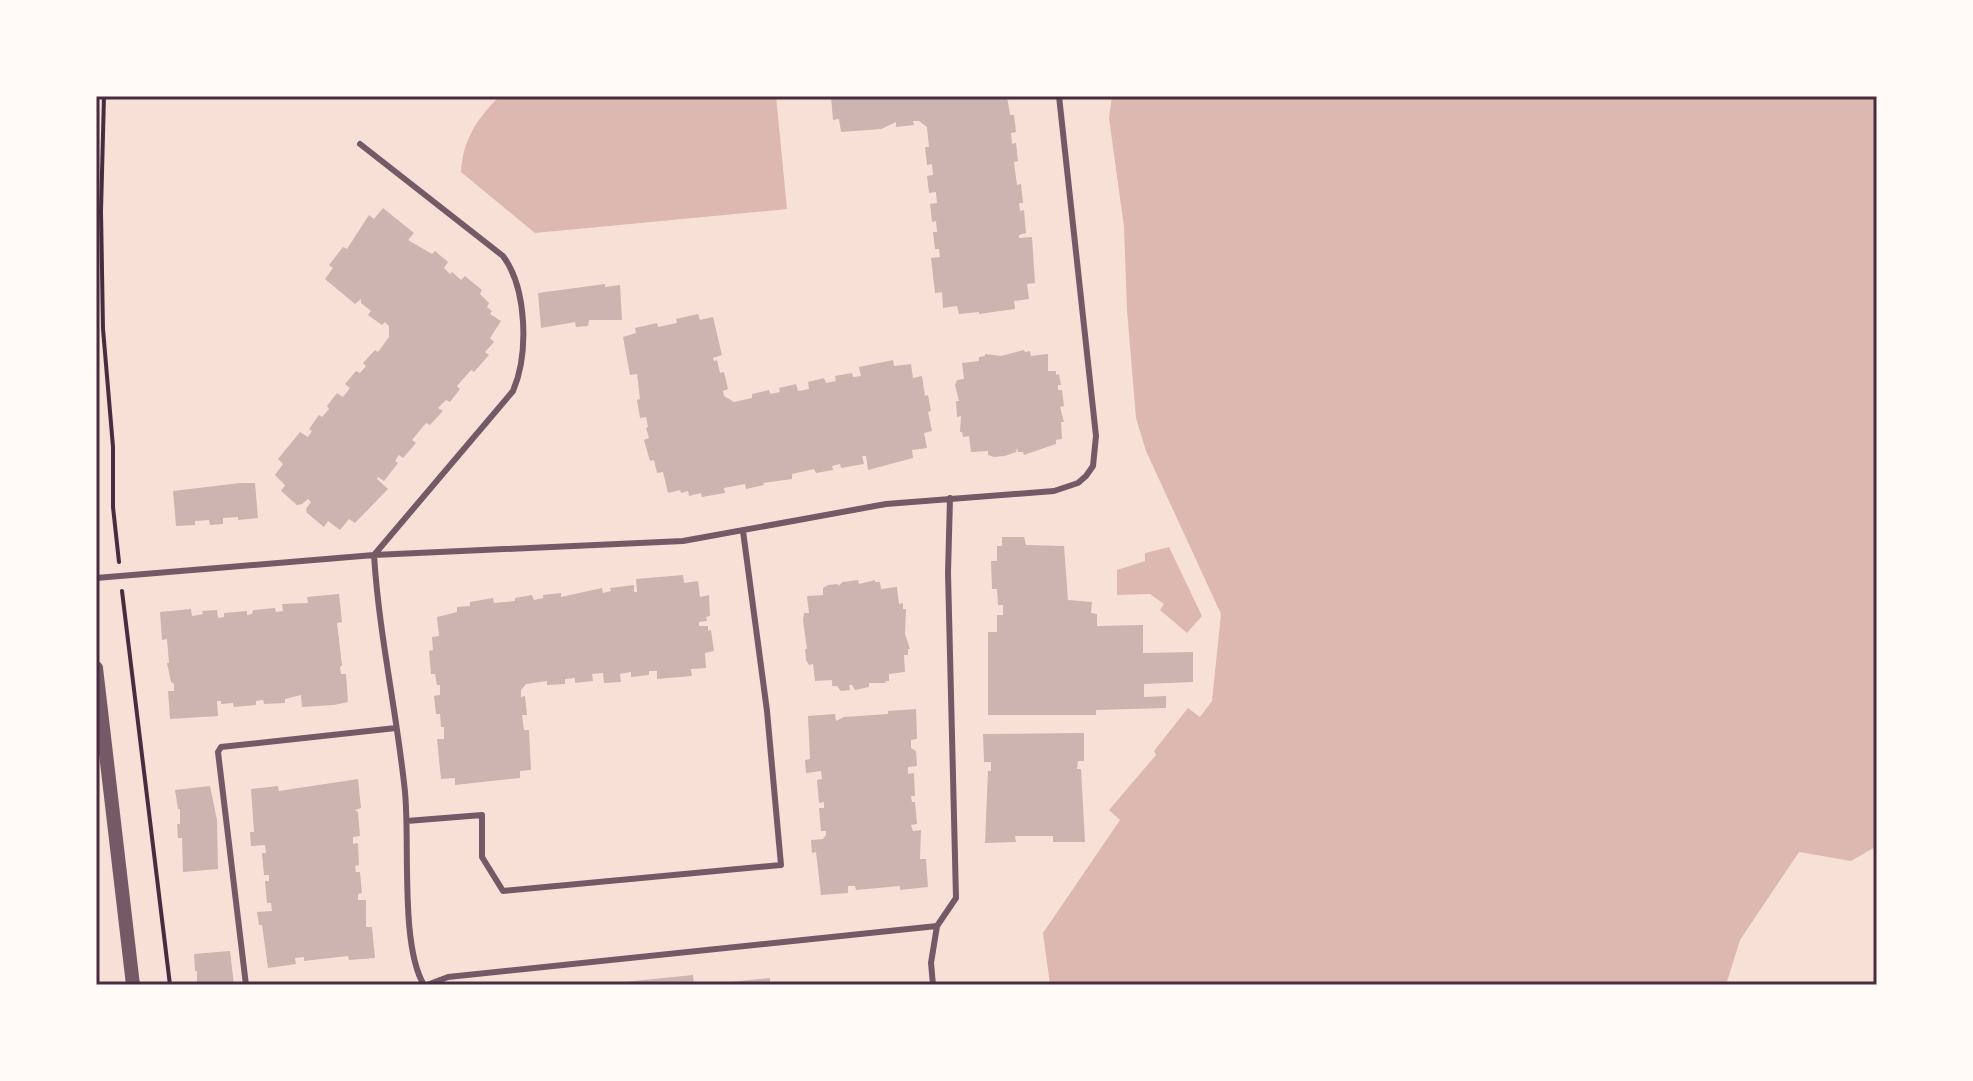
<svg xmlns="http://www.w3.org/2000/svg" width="1973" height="1081" viewBox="0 0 1973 1081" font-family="Inter,sans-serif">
<rect width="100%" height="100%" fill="#f7e1d7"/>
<!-- water -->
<path fill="#dcb8b0" d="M500,96H776L787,209L535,233L461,172C463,140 477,118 500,96Z
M1112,96H1877V846L1851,861L1799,852L1740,940L1726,985H1050L1043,933L1120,820L1109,810L1156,755L1154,751L1188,708L1200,717L1212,701L1221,614L1146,451L1136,418L1127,310L1124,227L1109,118Z
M1169,547L1202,616L1187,633L1160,610L1164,604L1150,594L1117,595V570L1145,561V553Z"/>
<!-- building -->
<path fill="#ccb4b1" d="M836,96H1007L1010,115H1014L1016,132L1011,133L1012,144L1016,143L1018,161L1014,162L1017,185L1021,184L1023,203H1019L1020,211L1024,210L1026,233L1019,235V238L1032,237L1035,283L1027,284L1029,299L1014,301L1015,309L979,314V312L959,314L957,306L943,308L942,292L935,293L931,258L940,257L939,249H935L933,232H937L936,221L932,222L930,204L937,203L936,192L929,193L927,176L933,175L932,164L927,165L925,147H929L927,127L919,121H913L914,125L896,127V122L881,129L841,132L839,119L833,120L831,97Z
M383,208L414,233L408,240L432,254L435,251L448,262L444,268L450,274L452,272L461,280L465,276L482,290L480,294L489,303L487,307L492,311L490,314L501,321L490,338L494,342L485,352L489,355L474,372L471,370L457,386L460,389L450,402L446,400L438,408L443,411L430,425L426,423L412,440L416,443L403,458L399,455L395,461L398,463L384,481L378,477L377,479L388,489L355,523L349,519L340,530L328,521L324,527L307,513L306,509L311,502L308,499L302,504L297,505L281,491L285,485L275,475L283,464L278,459L300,432L308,437L312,431L309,429L319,415L322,417L329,409L327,406L337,393L343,397L350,388L345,384L356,371L360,373L366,366L363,363L375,350L378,352L389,337V326L385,322L382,325L368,315L371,311L361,303V299L355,304L325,279L333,268L329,265L343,247L347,249L369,215L374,219Z
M605,284V287L620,285L622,320H589L588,326L576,327L575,322L541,328L538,293Z
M698,314L700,320L713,317L722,355L713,358L714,361L717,360L720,373L724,372L728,389L723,391L724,396L734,402L752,398V394L769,390L770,394L780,392L779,388L796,384L798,391L809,389L808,382L824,378L826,383L836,381L835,376L852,373L853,377L861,376L859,367L893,360L894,366L911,364L913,378L922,376L925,396L928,395L931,411L928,412L932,431L924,433L927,448L912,450L913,458L868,470L866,456H862L864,464L841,468L840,464L832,466L833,470L816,473L814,469L792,474V479L763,483L764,485L746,489L745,484L724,488L725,493L702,497L701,493L689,496L688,491L681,493L680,490L668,493L663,472L657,473L654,460L650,461L644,440L649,438L646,428L648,427L646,417L640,418L637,400L640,399L637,374L630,375L623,337L636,333L635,328L657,323L658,327L677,323L676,319Z
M1024,350L1025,352L1030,351L1031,356L1048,354V371H1056V375L1059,374L1061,385H1058V390H1062L1064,406L1060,407L1064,422H1061L1062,439L1056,440V444L1024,455L1023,452H1018L1017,448L1016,452L1005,456L994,457L988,455V451L971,452L969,436L963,437L962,432H960L961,416L957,417L956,401H959L955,385L957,380L964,379L962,363L979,361V357L985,356V354L1001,356Z
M240,483H255L258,518L238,520V517L223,518V524L210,525L209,520L195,521V525L176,526L173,491Z
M1002,537H1024L1026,545L1064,546L1068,600L1092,602L1091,613L1097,614V626L1143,625V653L1193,652V682L1144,684V697L1166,696V708L1096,710V715H988V632H997V615H1003V605H998L997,589H992L991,561H997V546H1002Z
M683,575L684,583L698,581L700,597L709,595L710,616L706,617L707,621L699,622V626H708V631L711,630L714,651L705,653L706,668L691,669L692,676L657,679V671H649V675L631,677V672L620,674L621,682L604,683L603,673L592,674L593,681L575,683V678L565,679V684L547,685V681L526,684L521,690V697L525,696L527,715H522L524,730H529L531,770L520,771V778L455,785V778L441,779L437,739H444V727H441L440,714H436L434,696L440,695V685H437L435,674H431L429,651L433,650L432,637L439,636L437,617L457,612V607L470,606V602L493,598L494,603L515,601V598L532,595L534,600L543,598V595L561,593V597L602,588L603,593L611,591L610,588L634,585V592H637L636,579Z
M858,580L859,584L875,580V582H880L881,589L897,587L899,604L903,603V609H906L905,634L910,649H908V655H904L905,672L889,674V681H885L886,683H869V687L855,690L852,685H849L850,690L841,691L837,686H832V680L815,681L813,664L809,665L806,660L805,649H807L803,620L804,613H809L807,596L823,595V588L828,585L838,584V586L843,582Z
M339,594L342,622L337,623L342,665L340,667L341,674H346L348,702L334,705L302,707L301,695L285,699V703L264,704L263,700L256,701V705L234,707L233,703L221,704V701H217L218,716L170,719L168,691H174V684L171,682L167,663H169L167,639L162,640L160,612L191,609L192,616L203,614L202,611L217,610L218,618L224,617V613L247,611V615L252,614L253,610L275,608L276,612L283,611L282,604L308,603L307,597Z
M916,709L917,739L911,740V748L916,751L917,766L908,767V774L914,773L915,796H911L912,802H915L917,824L911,825L913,831L921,830L920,859H926L928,887L900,890V886L856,890L855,886H848V893L821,895L816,852L812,853L811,840L823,839L826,835V831H821L819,808H824V802L819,803L817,780L822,779L821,771L806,773L805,760L810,759L808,716L835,714L836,721L844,717L888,714V711Z
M1084,733V761H1078L1077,769H1081L1085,842H1053V836H1015L1016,842L985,843L988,771H991V762H984L983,734Z
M358,779L361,808L355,810L358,812L360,836L353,837V844L358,843L359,865L355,866L356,872H360L362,893L358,894V900H366V927H372L375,958L349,960L348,956L304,961V957L295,958L296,964L268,968L262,925H259L257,912L272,911L271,903H267L265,881H269V875H264L262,853H266L265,845L251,846L250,832H254L251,789L278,786L279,791Z
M210,786L217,820L218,869L183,872L182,838H178L177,824H180V809H178L175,790Z
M230,951L234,985H197V971H195L194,954Z
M693,975L694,985H614V983Z
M770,978V985H720V983Z"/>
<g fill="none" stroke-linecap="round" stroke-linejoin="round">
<!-- path -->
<path stroke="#4a2c40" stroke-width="4" d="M104,96L101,211L103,329L113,447V507L119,562
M122,591L170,985"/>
<!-- service -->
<path stroke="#755966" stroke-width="6" d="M360,144L503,256C527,288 529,354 513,391L374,555C379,635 397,713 405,792C410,842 400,946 424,985
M96,578L374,555L683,541L886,504L1054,491L1078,483L1086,476L1093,466L1096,436L1059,96
M407,821L482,815V857L503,891L781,865L767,711L743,531
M246,985L218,752L221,747L396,728
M427,985L448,977L937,926
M933,985L931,963L937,926L956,898L948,573L950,498"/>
<!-- tertiary -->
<path stroke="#755966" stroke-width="14" d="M96,668L133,985"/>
</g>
<!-- border -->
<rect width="1973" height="1081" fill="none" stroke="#fffaf5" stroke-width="196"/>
<rect x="98" y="98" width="1777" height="885" fill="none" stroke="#4a2c40" stroke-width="3"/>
</svg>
